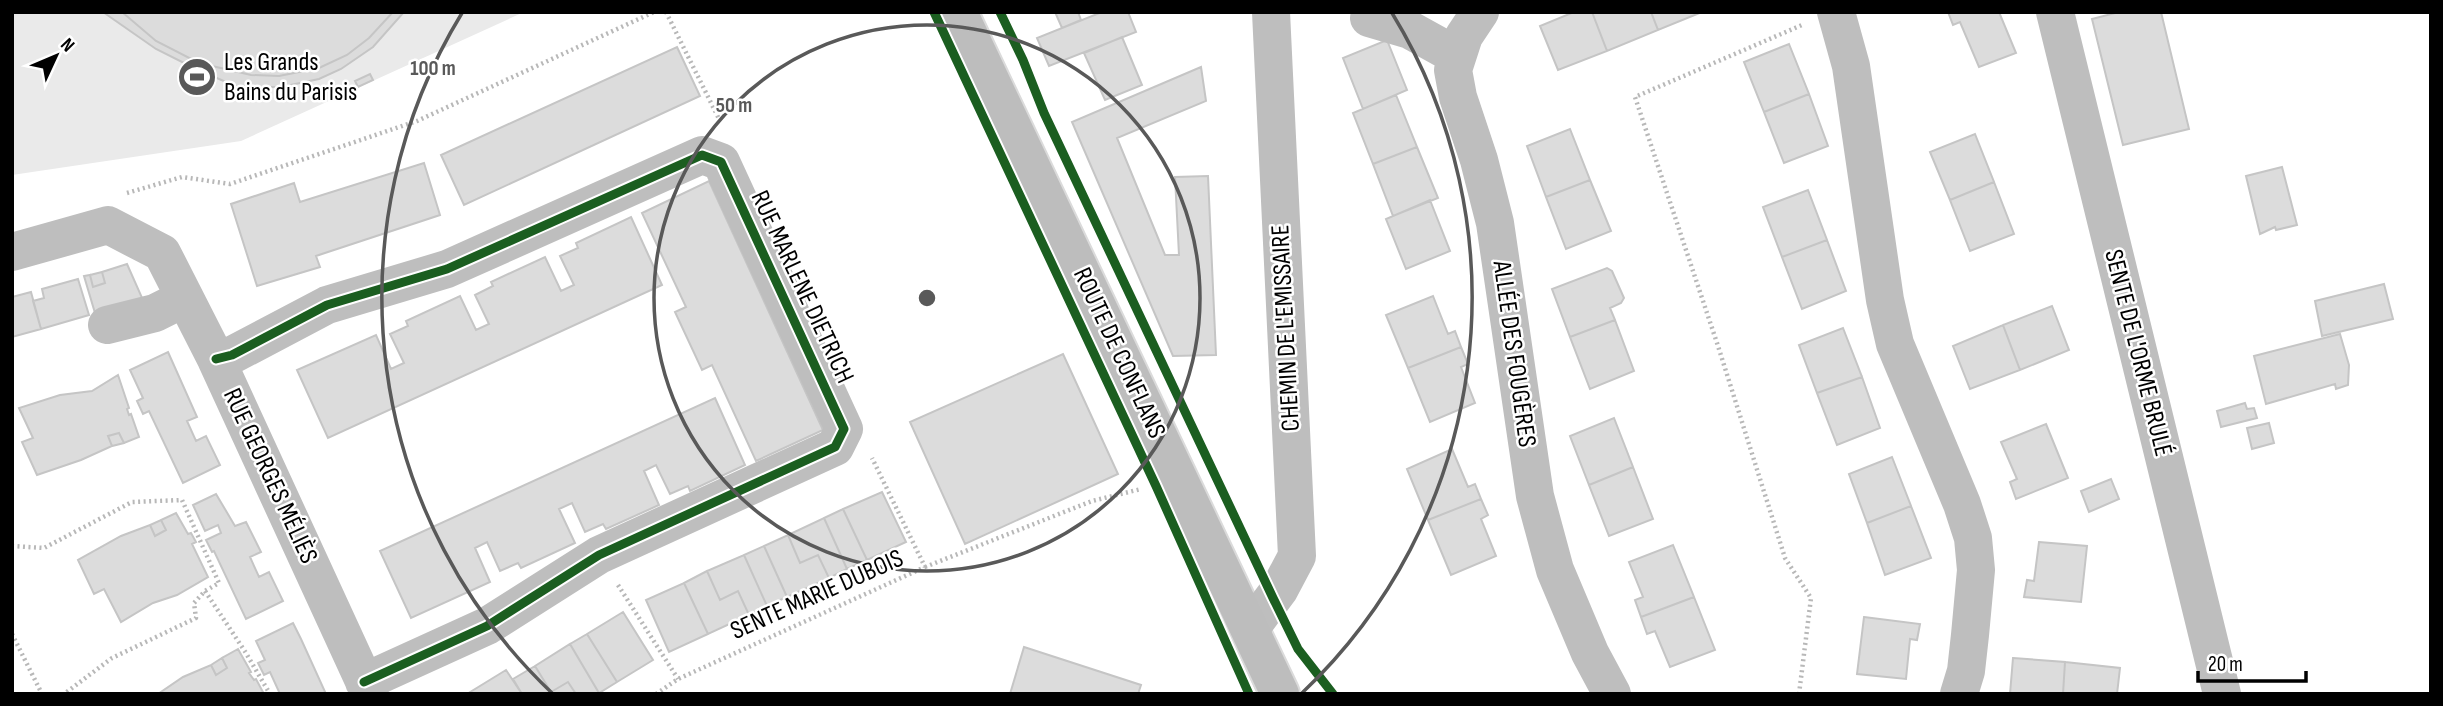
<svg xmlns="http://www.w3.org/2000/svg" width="2443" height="706" viewBox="0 0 2443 706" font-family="'Sofia Sans Condensed',sans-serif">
<rect width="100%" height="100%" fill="#fff"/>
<!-- green -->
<path fill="#eaeaea" d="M12,12H524L241,141L12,175Z"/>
<!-- building -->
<path fill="#dcdcdc" stroke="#c5c5c5" stroke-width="2" d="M103,12H122L156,41L199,63L251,75L279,76L319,68L347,55L369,38L393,12H404L373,47L341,69L319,79L281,87H255L235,86L194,68L156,49Z
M122,12H393L369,38L347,55L319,68L279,76L251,75L199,63L156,41Z
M1055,12H1078L1081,20L1062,28Z
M1102,12H1128L1136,32L1049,66L1037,38Z
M1574,12H1592L1607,51L1558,70L1540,26Z
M1592,12H1651L1658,30L1607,51Z
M1651,12H1702L1658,30Z
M1948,12H1999L2016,53L1979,67L1960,22L1953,25Z
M2119,12H2161L2189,129L2123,145L2092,19Z
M1122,37L1142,85L1105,100L1084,53Z
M1387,40L1407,90L1363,109L1343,58Z
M1789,44L1809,94L1764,112L1744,62Z
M677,47L700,96L464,205L441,155Z
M1201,67L1206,101L1117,138L1165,255H1179L1175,177L1208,176L1216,355L1173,356L1072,122Z
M370,74L373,80L358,87L355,81Z
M1809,94L1828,146L1784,163L1764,112Z
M1396,95L1417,147L1373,164L1353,113Z
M1570,129L1590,180L1546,197L1527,146Z
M1975,134L1994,182L1950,200L1930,152Z
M1417,147L1438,198L1393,216L1373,164Z
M424,163L440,215L316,256L320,267L257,286L231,204L294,183L300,202Z
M2282,167L2297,225L2276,230L2275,227L2260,234L2246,176Z
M1590,180L1611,231L1566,249L1546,197Z
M709,181L823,430L756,461L712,365L702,370L675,312L686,307L642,213Z
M1994,182L2014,234L1970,251L1950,200Z
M1808,190L1827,240L1782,257L1763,207Z
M1430,200L1450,251L1406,269L1386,219Z
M631,217L662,285L328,438L297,370L376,335L391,369L404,363L390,334L408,326L406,321L460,296L476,330L489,324L475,295L493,286L491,282L545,257L561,291L574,285L560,256L578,248L576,243Z
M1827,240L1846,291L1802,309L1782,257Z
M127,264L143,300L95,313L84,276L90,275L93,287L105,283L102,272Z
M1607,268L1612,271L1624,298L1621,303L1610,308L1615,320L1570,337L1552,289Z
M102,272L105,283L93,287L90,275Z
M78,279L89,315L41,329L33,301L44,298L42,289Z
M2384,284L2393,319L2322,336L2315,301Z
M31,292L41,329L12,337V297Z
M1433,296L1448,334L1455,331L1461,347L1408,368L1386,315Z
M2052,306L2069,350L2020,370L2003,325Z
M1615,320L1634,371L1590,389L1570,337Z
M2003,325L2020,370L1970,389L1953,346Z
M1843,328L1862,377L1817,393L1799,345Z
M2340,334L2349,365L2348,385L2336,389L2335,384L2266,404L2254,356Z
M1461,347L1468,364L1461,367L1475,403L1430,422L1408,368Z
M168,352L197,417L187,421L196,441L206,436L220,465L183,483L149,411L143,414L137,401L143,398L130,370Z
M1063,354L1118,474L965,544L910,422Z
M118,375L129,408L127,409L129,415L131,414L139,437L124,443L119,433L108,436L112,446L81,460L37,475L22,442L33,438L19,408L60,395L92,391Z
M1862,377L1880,428L1837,445L1817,393Z
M715,398L745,465L690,491L688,486L670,494L656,465L644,471L659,505L606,529L603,524L585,532L572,503L559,509L575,543L521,568L518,563L500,571L487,542L475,548L490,582L411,618L380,551Z
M2245,403L2247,409L2254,408L2257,418L2221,427L2217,411Z
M1614,418L1633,467L1589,485L1570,436Z
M2269,423L2274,443L2252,449L2247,428Z
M2046,424L2068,478L2016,499L2010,482L2017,479L2001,442Z
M119,433L124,443L112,446L108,436Z
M1452,449L1468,487L1475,484L1481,499L1428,520L1407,469Z
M1892,457L1911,506L1867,523L1849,474Z
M1633,467L1653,519L1609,536L1589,485Z
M2111,479L2119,499L2089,512L2081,491Z
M882,492L906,542L867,560L843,509Z
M216,494L235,526L246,522L261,552L250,557L259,577L269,572L283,601L246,619L214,551L212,552L206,540L221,533L218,525L205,531L193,505Z
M1481,499L1488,515L1481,519L1496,556L1451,575L1428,520Z
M1911,506L1931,558L1885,575L1867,523Z
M843,509L867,560L847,569L824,518Z
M176,513L188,534L191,533L196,542L192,544L208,577L177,595L153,603L121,622L104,589L94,594L78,560L121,536L150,525L155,536L166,530L161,520Z
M824,518L847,569L829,578L818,555L800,563L788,535Z
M161,520L166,530L155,536L150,525Z
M788,535L800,563L818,555L829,578L787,597L764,546Z
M2039,542L2087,546L2081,602L2024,597L2027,580L2034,581Z
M1673,545L1694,597L1641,617L1635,600L1643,597L1629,562Z
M764,546L787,597L767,606L744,555Z
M744,555L767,606L749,615L738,591L720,600L707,571Z
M707,571L720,600L738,591L749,615L708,634L684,583Z
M684,583L708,634L669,652L646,600Z
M1694,597L1715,650L1670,667L1655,631L1647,634L1641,617Z
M623,612L653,660L617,682L587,634Z
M1864,617L1920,624L1917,640L1910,639L1906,679L1857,674Z
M293,623L301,639L326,694H280L270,672L264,675L258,663L265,660L256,641Z
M587,634L617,682L599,693L570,644Z
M570,644L599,693L597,694H576L568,682L551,692L535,666Z
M1024,647L1141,685L1138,694H1010Z
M238,649L251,672L249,673L254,680L256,679L264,694H158L183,677L211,665L216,675L227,668L222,658Z
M222,658L227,668L216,675L211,665Z
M2013,658L2065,662L2063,694H2010Z
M2065,662L2120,668L2117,694H2063Z
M535,666L551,692L568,682L576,694H522L513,679Z
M506,670L522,694H467Z"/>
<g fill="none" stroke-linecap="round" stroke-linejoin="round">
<defs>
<path id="major" d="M958,12L1280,694"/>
</defs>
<!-- major casing -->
<use href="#major" stroke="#dbdbdb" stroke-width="42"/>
<!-- path -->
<path stroke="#b8b8b8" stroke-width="4.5" stroke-dasharray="2 3.5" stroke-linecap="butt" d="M666,12L720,121
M127,193L182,177L230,184L417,121L654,12
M12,546L44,548L132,502L182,500L219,583L205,591L194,603L196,618L112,658L64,694
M925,567L1092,501L1141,489
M618,585L678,679
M205,591L246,653L270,694
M12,634L42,694
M656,694L678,679L925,567L872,458
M1799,694L1811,598L1785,558L1718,346L1635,97L1802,25"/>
<!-- minor -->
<path stroke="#bebebe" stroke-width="38" d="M1480,12L1464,36L1453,70L1458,97L1479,160L1495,223L1535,496L1555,570L1590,653L1612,694
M1836,12L1851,66L1885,300L1895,344L1962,504L1973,538L1976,570L1970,635L1966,671L1959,694
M2055,12L2222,694
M1369,18L1410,30L1457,56
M12,252L108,225L162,253L216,359L370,694
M107,325L155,313L185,298
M216,359L232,355L327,305L447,269L702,155L721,162L844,429L835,447L599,555L487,626L364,682
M1250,629L1279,590L1297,556L1271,12"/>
<!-- major -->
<use href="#major" stroke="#bdbdbd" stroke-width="38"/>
<defs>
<path id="cycleway" d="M934,12L1156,486L1249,694
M1000,12L1023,60L1044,113L1273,598L1298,649L1333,694
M216,359L232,355L327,305L447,269L702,155L721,162L844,429L835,447L599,555L487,626L364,682"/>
</defs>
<!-- cycleway casing -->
<use href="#cycleway" stroke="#fff" stroke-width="13"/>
<!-- cycleway -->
<use href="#cycleway" stroke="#1b5e20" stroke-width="9"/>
</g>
<!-- distance rings -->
<g fill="none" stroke="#595959" stroke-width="3.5">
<circle cx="927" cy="298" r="273"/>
<path d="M552 693A545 545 0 0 1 462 13M1392 13A545 545 0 0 1 1302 693"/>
</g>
<!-- icons -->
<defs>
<symbol id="stadium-disc" viewBox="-11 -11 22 22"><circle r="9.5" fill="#595959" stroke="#fff"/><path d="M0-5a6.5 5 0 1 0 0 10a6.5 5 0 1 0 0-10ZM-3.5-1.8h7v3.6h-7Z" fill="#fff"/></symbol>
</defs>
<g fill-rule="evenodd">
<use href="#stadium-disc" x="175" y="55" width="44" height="44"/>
</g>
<g text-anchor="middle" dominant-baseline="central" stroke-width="5" stroke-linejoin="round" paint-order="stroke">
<!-- poi labels -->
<g font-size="26" fill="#000" stroke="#fff" text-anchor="start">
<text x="224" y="62">Les Grands<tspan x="224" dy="30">Bains du Parisis</tspan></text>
</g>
<!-- street labels -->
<g font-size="26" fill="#000" stroke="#fff">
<text transform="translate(802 287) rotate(65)">RUE MARLENE DIETRICH</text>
<text transform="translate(1286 328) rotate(-93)">CHEMIN DE L'EMISSAIRE</text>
<text transform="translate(1119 353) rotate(65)">ROUTE DE CONFLANS</text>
<text transform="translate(2138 353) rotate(76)">SENTE DE L'ORME BRULÉ</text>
<text transform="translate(1514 354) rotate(82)">ALLÉE DES FOUGÈRES</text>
<text transform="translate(270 476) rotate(65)">RUE GEORGES MÉLIÈS</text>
<text transform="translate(817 595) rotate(-24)">SENTE MARIE DUBOIS</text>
</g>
</g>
<circle cx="927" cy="298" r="10" fill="#595959" stroke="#fff" stroke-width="3.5"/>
<g font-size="21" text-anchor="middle" font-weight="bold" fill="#595959" stroke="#fff" stroke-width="5" stroke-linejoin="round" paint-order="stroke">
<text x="433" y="75">100 m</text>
<text x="734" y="112">50 m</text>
</g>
<!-- border -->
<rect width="2443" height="706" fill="none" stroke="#000000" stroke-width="28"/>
<!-- north arrow -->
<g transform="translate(56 56) rotate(46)" stroke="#ffffff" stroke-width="5" paint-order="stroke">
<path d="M0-5L12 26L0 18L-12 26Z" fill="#000000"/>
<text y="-10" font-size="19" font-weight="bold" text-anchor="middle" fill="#000000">N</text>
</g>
<!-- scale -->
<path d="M2198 671v10h108v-10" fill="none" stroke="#000000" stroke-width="3.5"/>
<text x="2208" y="671" font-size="21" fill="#000000" stroke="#ffffff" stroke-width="5" paint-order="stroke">20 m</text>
</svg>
